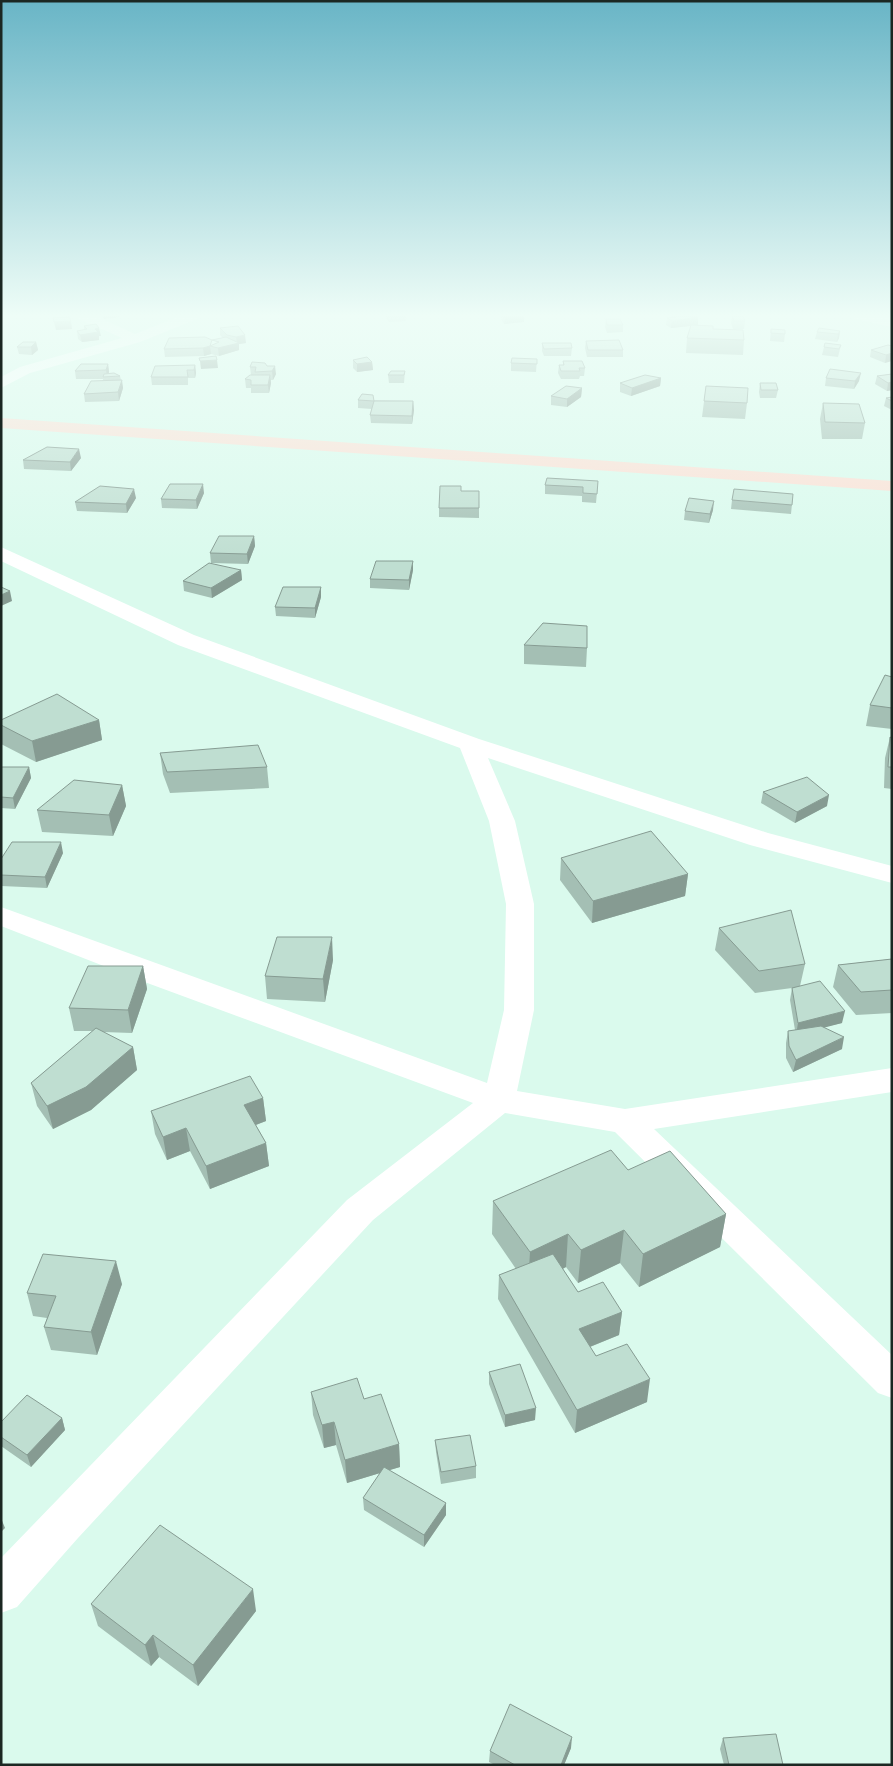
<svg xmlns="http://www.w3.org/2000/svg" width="893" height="1766" viewBox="0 0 893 1766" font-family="'Source Serif 4',serif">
<rect width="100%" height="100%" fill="#dafaed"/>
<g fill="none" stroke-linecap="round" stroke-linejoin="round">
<!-- street -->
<path fill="#fff" fill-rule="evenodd" d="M77,316H96L135,334L180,316H199L197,319L140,342L30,373L1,388V377L20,367L122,338L79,319Z
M852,316H879L892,319V327L854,319Z
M1,547L194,635L479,739L768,833L892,866V883L750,845L488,758L515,821L534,904V1010L517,1091L625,1109L892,1068V1092L654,1129L892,1355V1398L878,1393L615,1132L505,1113L373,1220L78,1538L17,1607L1,1613V1558L347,1200L473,1103L150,984L1,926V907L487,1083L504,1010L506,904L489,821L460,748L178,645L1,561Z"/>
<!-- secondary -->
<path fill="#fddfd4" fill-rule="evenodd" d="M1,418L892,481V491L1,428Z"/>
</g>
<!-- wall -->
<path fill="#a4bfb4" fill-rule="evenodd" d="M385,316H406V321L389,322Z
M501,316H524V322L504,324L501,319Z
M672,316H696L698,325H695L713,329L744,340L743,355L686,353L687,338L691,326L671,328L666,325L667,318L672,317Z
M732,316L745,321L744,329H733L731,323Z
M606,319L623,325V332L607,333L605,327Z
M84,326L101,336H99V340L82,342L78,339L77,331L84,330Z
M220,328L246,343L239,344V350L219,356L211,354L204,356L165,357L164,349L223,338L220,335ZM212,340L219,342L210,346Z
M771,329L785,334L784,342L770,341Z
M840,331L839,338L837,342L815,339L817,332Z
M586,341L623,350V357H587L585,348Z
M36,342L38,350L32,355L19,354L17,347Z
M542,343L572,348L571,356H544L542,351Z
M825,343L841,345L838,357L822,355Z
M892,346L885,363L870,357L871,350Z
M537,359L536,372L511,371V363Z
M353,360L372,362L373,370L357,372L353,368Z
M563,361L585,368L584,376H580L579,379H561L558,373L559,365H563Z
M108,364L109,372L108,374L120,376L123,388L119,401L85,402L84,394L103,380V379H76L75,371Z
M195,365L196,373L195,378H188V385H152L151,377Z
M267,366L276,374L273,380H271V383L269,393H251V388H246L245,379L251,375L250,367Z
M405,371L404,383H389L388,375Z
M892,374V390L887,391L875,384L877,376Z
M661,378L660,386L631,396L620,392V383Z
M826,378L859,381L854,389L825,386Z
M760,383L778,390L776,398H760L759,392Z
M706,386L747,403L745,419L702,417Z
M582,388L581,397L567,407L551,405V396Z
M892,397V410L884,406L886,398Z
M358,400L413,401L414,410L412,424L371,423L370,415L372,409L358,408Z
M823,403L865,423L862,439H822L820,419Z
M81,458L71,471L24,469L23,460Z
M598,481L596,503L582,502V496L545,494V485Z
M479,491V518L439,517V508Z
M204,493L197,509L162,508L161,499Z
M793,494L791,514L731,509L732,500Z
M136,498L127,513L77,511L75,502Z
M713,510L709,523L684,520L685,511Z
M254,536L255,546L248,564L211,563L210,553Z
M241,570L242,580L212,598L184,591L183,581Z
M413,570L409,590L370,588V579Z
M321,587V597L315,618L276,616L275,607Z
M524,645L587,648L586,667L524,664Z
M892,677V729L866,726L870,705Z
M1,720H99L102,740L36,762L1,744Z
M890,737L892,738V789L884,788L885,758Z
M160,753L267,767L269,788L170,793L163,774Z
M1,767H29L31,778L15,809L1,808Z
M122,785L126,806L113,836L42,832L37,810Z
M763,792L827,806L795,823L761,803Z
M63,853L47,888L1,886V859Z
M561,858L688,874L685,896L592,923L560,880Z
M719,928L805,964L800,986L842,1023L824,1027L842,1049L793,1072L786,1058V1043L788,1031L795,1030L790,1000L792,988L755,993L715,950Z
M892,959V1013L856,1015L833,987L838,965Z
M333,960L325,1002L267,999L265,976Z
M143,966L147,989L132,1033L103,1032L133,1047L137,1070L91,1110L53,1129L37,1106L31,1083L93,1031H74L69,1008Z
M263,1098L266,1121L256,1125L266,1143L269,1166L210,1189L190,1151L167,1160L155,1134L151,1111Z
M628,1170L726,1214L720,1247L639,1287L620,1263L578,1283L566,1267L563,1269L578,1292L622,1312L619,1335L590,1347L596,1356L647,1402L575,1433L498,1299L499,1275L516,1269L492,1234L493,1201Z
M122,1284L97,1355L51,1350L44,1327L47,1318L33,1316L27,1293Z
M489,1372L535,1420L505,1427L489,1384Z
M311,1392L399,1444L400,1467L389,1470L446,1503V1515L424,1547L364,1510L363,1498L380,1473L347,1483L336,1445L324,1448L313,1415Z
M62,1418L65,1430L31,1467L1,1446V1422Z
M435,1440L476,1466V1478L441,1484L436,1452Z
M91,1604L256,1611L198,1686L159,1657L151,1666L98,1626Z
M723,1738L783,1765H724L720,1749Z
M571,1748L564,1765H495L489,1762L490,1751Z"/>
<!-- shaded-wall -->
<path fill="#869b92" d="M103,316H120V317L104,319Z
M505,316H524V322L504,324Z
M698,317V325L671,328L672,321Z
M71,321L72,329L56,330L54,322Z
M99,328L101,336H99V340L82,342L80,335L95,329Z
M840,331L839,338L837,342L838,334Z
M245,335L246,343L239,344V350L219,356L218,348L237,343L236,337Z
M36,342L38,350L32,355L31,347Z
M210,346L211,354L204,356L203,348Z
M892,353V361L885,363L886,355Z
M217,360L218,368L201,369L200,361Z
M372,362L373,370L357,372V364Z
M108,364L109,372L108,376H107L106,370Z
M195,365L196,373L195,378L194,370Z
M275,366L276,374L273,380L272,371Z
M861,373L859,381L854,389L855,381Z
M270,375L271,383L269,393L268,385Z
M661,378L660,386L631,396L632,388Z
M122,380L123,388L119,401L118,392Z
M892,382V390L887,391L888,383Z
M582,388L581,397L567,407V399Z
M413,401L414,410L412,424V416Z
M79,449L81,458L71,471L70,462Z
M203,484L204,493L197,509L196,500Z
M134,489L136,498L127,513L126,504Z
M714,501L713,510L709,523L710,514Z
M254,536L255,546L248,564L247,554Z
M413,561V570L409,590V580Z
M241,570L242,580L212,598L211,588Z
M321,587V597L315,618V608Z
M10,591L12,601L1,606V595Z
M99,720L102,740L36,762L32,741Z
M29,767L31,778L15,809L13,798Z
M122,785L126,806L113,836L109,815Z
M829,795L827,806L795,823L797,812Z
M61,842L63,853L47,888L45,877Z
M688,874L685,896L592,923L593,901Z
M332,937L333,960L325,1002L323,979Z
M143,966L147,989L132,1033L128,1010Z
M845,1011L842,1023L796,1035L798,1023Z
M844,1037L842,1049L793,1072L796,1060Z
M133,1047L137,1070L91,1110L53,1129L47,1106Z
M263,1098L266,1121L247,1128L244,1105Z
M186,1128L190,1151L167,1160L163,1137Z
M266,1143L269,1166L210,1189L206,1166Z
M726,1214L720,1247L639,1287L643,1254Z
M624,1230L620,1263L578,1283L581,1250Z
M568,1234L566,1267L528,1285L530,1252Z
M116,1261L122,1284L97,1355L91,1332Z
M622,1312L619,1335L577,1352L579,1329Z
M650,1379L647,1402L575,1433L577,1410Z
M536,1408L535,1420L505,1427V1415Z
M62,1418L65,1430L31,1467L27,1455Z
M334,1422L336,1445L324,1448L322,1425Z
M399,1444L400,1467L347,1483L345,1460Z
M446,1503V1515L424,1547V1535Z
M1,1518L5,1528L1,1532Z
M253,1589L256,1611L198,1686L193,1665Z
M153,1635L159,1657L151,1666L145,1645Z
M572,1737L571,1748L564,1765H561Z"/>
<!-- building -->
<path fill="#bfded1" stroke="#869b92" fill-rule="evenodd" d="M675,316H696L698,317L672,321L667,318L676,317Z
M732,316H743L745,321H734Z
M69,317L71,321L54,322L53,318Z
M606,319H620L623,325H607Z
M96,324L99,328L95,329L98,332L80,335L77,331L87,329L84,326Z
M691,325L713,326V329L743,330L744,340L687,338Z
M238,326L245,335L236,337L227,335L220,328Z
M819,328L840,331L838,334L817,332Z
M771,329L785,330V334L771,333Z
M205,337L212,340L226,337L239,343L218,348L210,346L203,348L164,349L169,338ZM212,340L219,342L210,346Z
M619,340L623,350H588L586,341Z
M23,342H36L31,347H17Z
M542,343H571L572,348L544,349Z
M825,343L841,345L839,349L824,347Z
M888,345L892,346V353L886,355L871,350Z
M216,356L217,360L200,361L199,358Z
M367,357L372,362L357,364L353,360Z
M512,358L537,359V364L511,363Z
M563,361H582L585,368H579L580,371H561L559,365H564Z
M252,362L265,363L267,366H275L272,371L255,372L256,367H250Z
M81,364H108L106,370L75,371Z
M195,365L194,370H187L188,377H151L155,366Z
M830,369L861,373L855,381L826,378Z
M391,371H405L404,375H388Z
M114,373L120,376L103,377L104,374Z
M892,374V382L888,383L877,376Z
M250,375H270L268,385H251V380L245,379Z
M645,375L661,378L632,388L620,383Z
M122,380L118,392L84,394L91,381Z
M760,383H776L778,390H761Z
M566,386L582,388L567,399L551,396Z
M706,386L748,388L747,403L704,401Z
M362,394L373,395L374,401L358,400Z
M892,397V401L886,398Z
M374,401H413L412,416L370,415Z
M823,403L859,404L865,423L825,422Z
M47,447L79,449L70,462L23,460Z
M547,478L598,481L597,494L583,493V487L545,485Z
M170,484H203L196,500L161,499Z
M100,486L134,489L126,504L75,502Z
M440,486H461V491H479V508H439Z
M734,489L793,494L792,505L732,500Z
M689,498L714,501L710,514L685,511Z
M219,536H254L247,554L210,553Z
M376,561H413L409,580L370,579Z
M209,563L241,570L211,588L183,581Z
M1,587L10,591L1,595Z
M283,587H321L315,608L275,607Z
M543,623L587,626V648L524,645Z
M885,675L892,677V708L870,705Z
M57,694L99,720L32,741L1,725V720Z
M890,737L892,738V767H888Z
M258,745L267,767L167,772L160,753Z
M1,767H29L13,798L1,797Z
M807,777L829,795L797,812L763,792Z
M74,780L122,785L109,815L37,810Z
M651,831L688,874L593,901L561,858Z
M12,842H61L45,877L1,875V859Z
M791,910L805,964L759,971L719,928Z
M277,937H332L323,979L265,976Z
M892,959V990L861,992L838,965Z
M88,966H143L128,1010L69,1008Z
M820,981L845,1011L798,1023L792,988Z
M821,1026L844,1037L796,1060L789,1046L788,1031Z
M96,1028L133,1047L86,1087L47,1106L31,1083Z
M250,1076L263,1098L244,1105L266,1143L206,1166L186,1128L163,1137L151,1111Z
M611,1150L628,1170L670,1151L726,1214L643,1254L624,1230L581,1250L568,1234L530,1252L493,1201Z
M43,1254L116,1261L91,1332L44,1327L56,1296L27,1293Z
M553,1254L578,1292L603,1282L622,1312L579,1329L596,1356L627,1344L650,1379L577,1410L499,1275Z
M520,1364L536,1408L505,1415L489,1372Z
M357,1378L364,1399L381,1394L399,1444L345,1460L334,1422L322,1425L311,1392Z
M27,1395L62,1418L27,1455L1,1437V1422Z
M470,1435L476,1466L441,1472L435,1440Z
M384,1467L446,1503L424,1535L363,1498Z
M160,1525L253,1589L193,1665L153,1635L145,1645L91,1604Z
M510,1704L572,1737L561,1765H515L490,1751Z
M776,1734L783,1765H729L723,1738Z"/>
<!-- sky -->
<linearGradient id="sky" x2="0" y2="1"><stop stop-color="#69b5c6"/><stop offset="0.56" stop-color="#eefdf7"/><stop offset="1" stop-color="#eefdf7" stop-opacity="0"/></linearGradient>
<rect width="893" height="563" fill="url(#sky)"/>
<!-- border -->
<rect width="893" height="1766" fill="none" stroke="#1b2722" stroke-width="5"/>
</svg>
